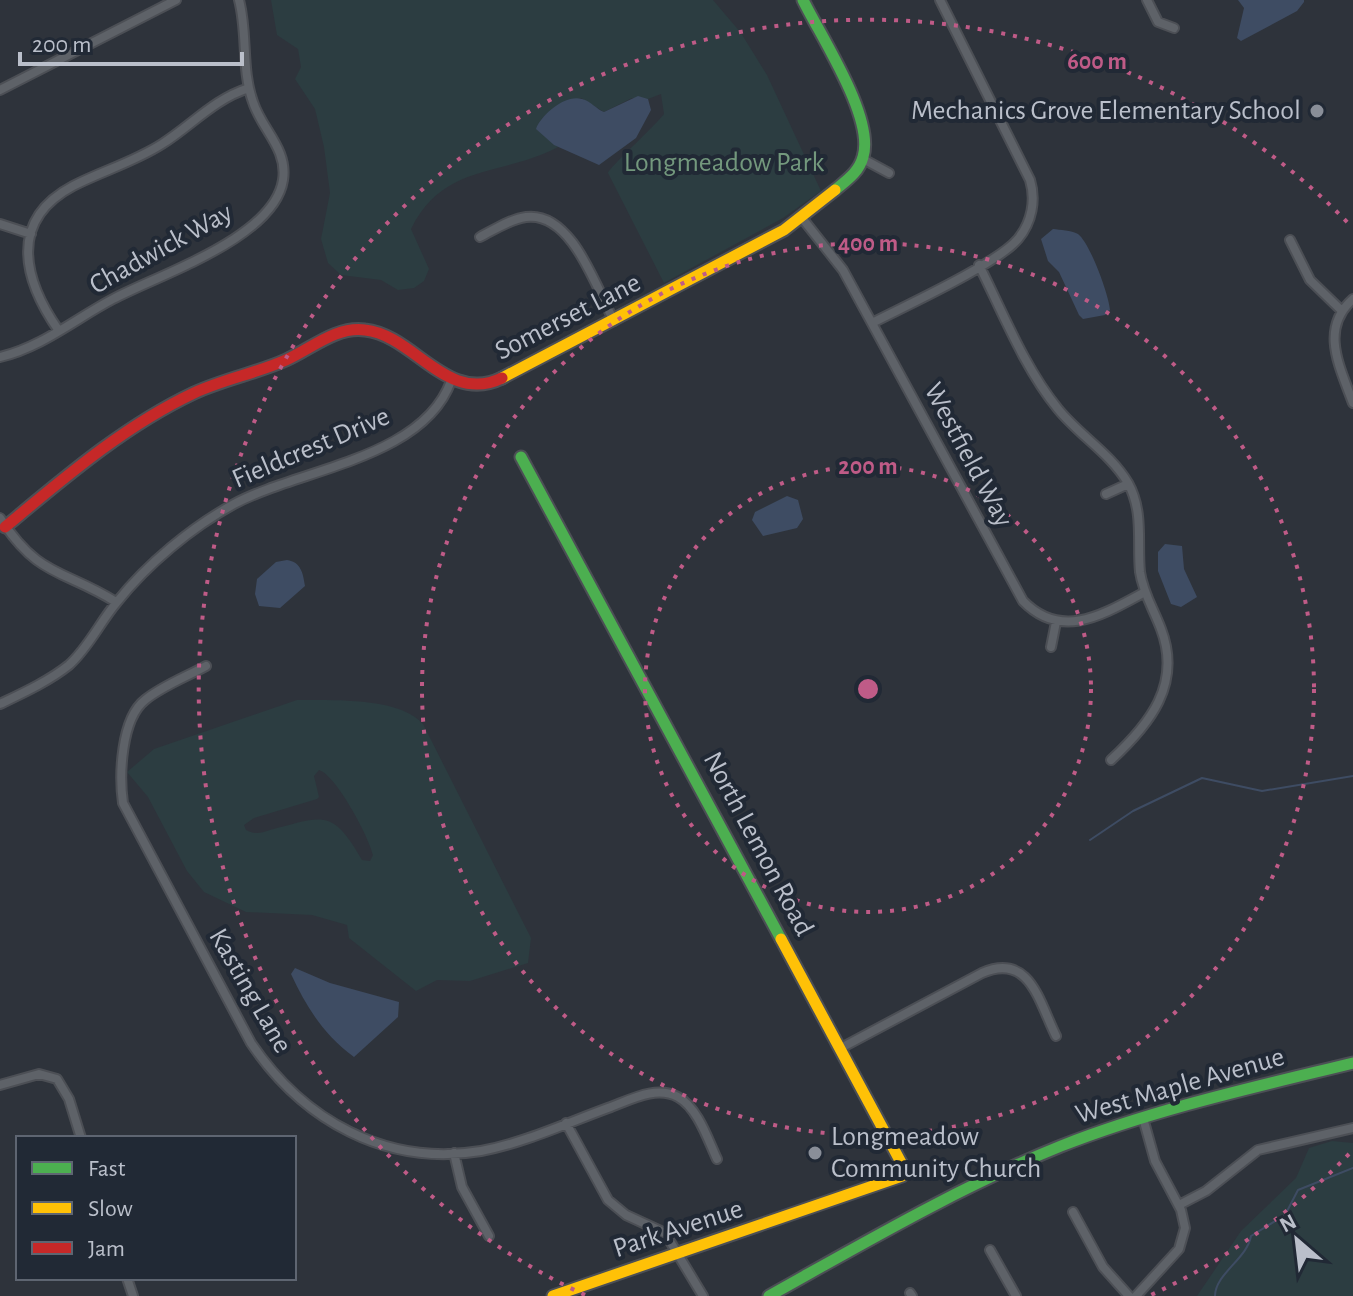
<svg xmlns="http://www.w3.org/2000/svg" width="1353" height="1296" viewBox="0 0 1353 1296" font-family="'Alegreya Sans',sans-serif">
<rect width="100%" height="100%" fill="#2e333b"/>
<!-- green -->
<path fill="#2c3d41" fill-rule="evenodd" d="M271,0H713L741,33L767,75L821,191L783,218L664,283L608,173C610,167 655,126 664,114L661,94L648,99L632,98L604,112L581,98C563,105 543,109 537,129L558,147C502,177 444,162 411,229L429,269L424,281L414,288L398,290L381,280L341,275L328,263L321,239L330,193L324,147L315,109L295,79L301,67L298,49L277,35Z
M297,700C332,700 400,697 423,724L531,938L528,963L470,981L437,980L416,991L349,938L347,925L312,915L246,912L204,892L187,871L148,797L127,772L154,749ZM319,770C336,775 369,837 373,855L370,861L362,860C332,808 324,816 270,830C261,833 255,835 246,830L244,825L254,818L317,799L319,797L314,776Z
M1332,1141L1353,1143V1296H1197L1241,1231L1296,1178L1309,1148Z"/>
<!-- water -->
<path fill="#3e4c63" d="M1238,0H1304V2L1297,11L1241,41L1237,38L1244,8Z
M638,96L648,99L651,110L636,138L599,165L554,145L536,129C541,115 565,94 582,99C591,101 596,109 604,112Z
M1053,229C1060,230 1071,230 1078,234C1090,243 1109,295 1110,310L1105,315L1083,319L1079,315L1059,272L1048,261L1041,239Z
M787,496L798,500L803,519L797,528L763,536L752,520L755,512Z
M1165,544L1182,546L1184,569L1197,597L1181,607L1171,604L1158,571V552Z
M287,560C301,562 303,573 305,586L280,608L259,606L255,594L257,579L276,562Z
M295,968L330,983L399,1002L398,1017L354,1057C323,1034 307,1008 291,974Z"/>
<g fill="none" stroke-linecap="round" stroke-linejoin="round">
<!-- stream -->
<path stroke="#3e4c63" stroke-width="2" d="M1090,840L1133,811L1202,778L1262,791L1353,776
M1215,1296C1215,1274 1247,1259 1251,1236L1285,1215L1298,1190L1353,1168"/>
<defs>
<path id="street" d="M1147,0L1158,22L1174,28
M0,90L176,0
M863,159L889,173
M802,218L843,270L1023,601C1062,641 1104,614 1145,592
M0,224L31,234
M480,237C494,230 510,219 526,217C572,211 596,288 614,321
M1290,240L1310,280L1342,311
M979,265C1003,313 1024,367 1058,409C1080,436 1110,453 1128,483C1144,512 1137,542 1140,572C1143,593 1154,610 1161,629C1182,684 1150,724 1111,760
M1353,299C1319,329 1340,367 1353,403
M872,323C905,306 997,264 1018,239C1032,222 1036,200 1030,180L940,0
M59,331C24,281 7,221 73,186C102,171 134,162 162,144C192,125 214,99 249,88
M0,357C42,347 75,319 113,299C160,274 274,238 283,180C288,149 262,130 253,102C241,69 248,34 239,0
M1106,494L1128,484
M0,518C39,578 63,569 116,602
M1051,647L1056,622
M206,666C186,677 162,686 145,700C121,719 119,775 123,803L251,1043C303,1120 386,1167 481,1151C524,1143 567,1123 608,1108C630,1100 656,1085 678,1097C698,1108 708,1140 717,1159
M0,704C23,693 49,681 69,665C89,647 100,622 117,602C147,564 192,527 234,504C299,469 423,459 451,381
M841,1048L982,973C1030,952 1039,1002 1056,1036
M0,1085L39,1074L57,1079L69,1099L81,1138
M566,1123L608,1200L626,1215L665,1233L703,1296
M454,1153L462,1187L489,1236
M1179,1205L1206,1191L1258,1150L1353,1128
M1073,1212L1103,1267L1129,1296
M990,1250L1016,1296
M127,1278L133,1296
M910,1293L912,1296
M1136,1296L1179,1249L1185,1228L1181,1210L1155,1161L1143,1118"/>
<path id="fast" d="M803,0C821,37 875,118 863,157C859,172 847,180 835,190
M521,457L781,939
M769,1296C864,1243 959,1187 1061,1146C1155,1109 1255,1087 1353,1063"/>
<path id="slow" d="M502,378L784,230L835,190
M553,1296L902,1176L904,1168L781,939"/>
<path id="jam" d="M5,527C64,478 124,426 194,393C224,379 257,373 286,360C311,349 336,326 365,330C414,335 447,405 502,378"/>
</defs>
<!-- street casing -->
<use href="#street" stroke="#4c4f55" stroke-width="12"/>
<!-- fast casing -->
<use href="#fast" stroke="#4c4f55" stroke-width="15"/>
<!-- slow casing -->
<use href="#slow" stroke="#4c4f55" stroke-width="15"/>
<!-- jam casing -->
<use href="#jam" stroke="#4c4f55" stroke-width="15"/>
<!-- street -->
<use href="#street" stroke="#5e6268" stroke-width="8"/>
<!-- fast -->
<use href="#fast" stroke="#4caf50" stroke-width="11"/>
<!-- slow -->
<use href="#slow" stroke="#ffc107" stroke-width="11"/>
<!-- jam -->
<use href="#jam" stroke="#c62828" stroke-width="11"/>
</g>
<!-- distance rings -->
<g fill="none" stroke="#bf5b87" stroke-width="4" stroke-dasharray="4 8">
<circle cx="868" cy="689" r="223"/>
<circle cx="868" cy="689" r="446"/>
<path d="M1349 1154A669 669 0 0 1 1151 1295M585 1295A669 669 0 1 1 1349 224"/>
</g>
<!-- markers -->
<g fill="#898e98" stroke="#212935" stroke-width="3">
<circle cx="1317" cy="111" r="8"/>
<circle cx="815" cy="1153" r="8"/>
</g>
<g text-anchor="middle" dominant-baseline="central" stroke-width="8" stroke-linejoin="round" paint-order="stroke">
<!-- poi labels -->
<g font-size="28" fill="#babfca" stroke="#212935" text-anchor="end">
<text x="1301" y="111">Mechanics Grove Elementary School</text>
<text x="831" y="1137" text-anchor="start">Longmeadow<tspan x="831" dy="32">Community Church</tspan></text>
</g>
<!-- park labels -->
<g font-size="28" fill="#73987d" stroke="#212935">
<text x="724" y="163">Longmeadow Park</text>
</g>
<!-- street labels -->
<g font-size="28" fill="#babfca" stroke="#212935">
<text transform="translate(161 249) rotate(-29)">Chadwick Way</text>
<text transform="translate(568 317) rotate(-27)">Somerset Lane</text>
<text transform="translate(311 448) rotate(-23)">Fieldcrest Drive</text>
<text transform="translate(968 455) rotate(62)">Westfield Way</text>
<text transform="translate(758 844) rotate(62)">North Lemon Road</text>
<text transform="translate(250 991) rotate(60)">Kasting Lane</text>
<text transform="translate(1180 1086) rotate(-16)">West Maple Avenue</text>
<text transform="translate(678 1229) rotate(-18)">Park Avenue</text>
</g>
</g>
<circle cx="868" cy="689" r="12" fill="#bf5b87" stroke="#212935" stroke-width="4"/>
<g font-size="24" text-anchor="middle" font-weight="bold" fill="#bf5b87" stroke="#212935" stroke-width="8" stroke-linejoin="round" paint-order="stroke">
<text x="1097" y="69">600 m</text>
<text x="868" y="251">400 m</text>
<text x="868" y="474">200 m</text>
</g>
<!-- legend -->
<rect x="16" y="1136" width="280" height="144" fill="#212935" stroke="#5e6571" stroke-width="2"/>
<rect x="32" y="1162" width="40" height="12" fill="#4caf50" stroke="#5e6571" stroke-width="2"/>
<text x="88" y="1176" font-size="24" fill="#babfca">Fast</text>
<rect x="32" y="1202" width="40" height="12" fill="#ffc107" stroke="#5e6571" stroke-width="2"/>
<text x="88" y="1216" font-size="24" fill="#babfca">Slow</text>
<rect x="32" y="1242" width="40" height="12" fill="#c62828" stroke="#5e6571" stroke-width="2"/>
<text x="88" y="1256" font-size="24" fill="#babfca">Jam</text>
<!-- north arrow -->
<g transform="translate(1297 1240) rotate(332)" stroke="#212935" stroke-width="6" paint-order="stroke">
<path d="M0-6L14 30L0 20L-14 30Z" fill="#babfca"/>
<text y="-12" font-size="22" font-weight="bold" text-anchor="middle" fill="#babfca">N</text>
</g>
<!-- scale -->
<path d="M20 52v12h222v-12" fill="none" stroke="#babfca" stroke-width="4"/>
<text x="32" y="52" font-size="24" fill="#babfca" stroke="#212935" stroke-width="6" paint-order="stroke">200 m</text>
</svg>
